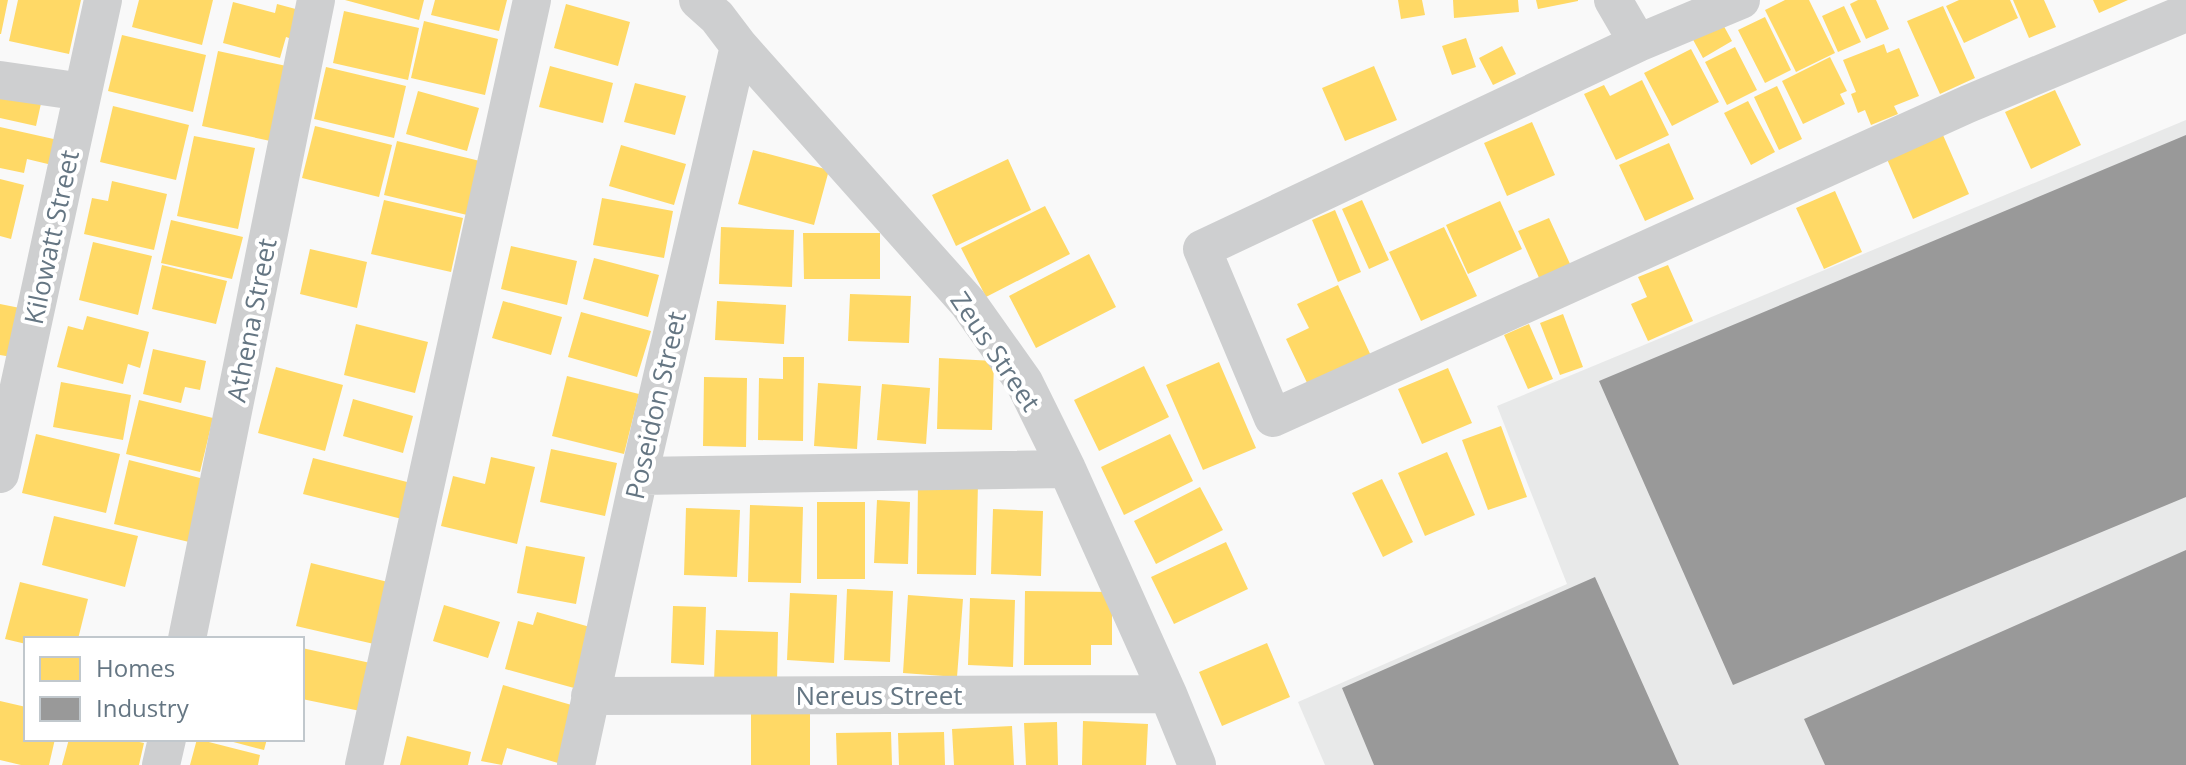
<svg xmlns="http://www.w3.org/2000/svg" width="2186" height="765" viewBox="0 0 2186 765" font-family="'Open Sans',sans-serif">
<rect width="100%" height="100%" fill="#f9f9f9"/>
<!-- built -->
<path fill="#e8e9e9" d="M2186,120V765H1325L1298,702L1567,584L1497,406Z"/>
<!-- homes -->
<path fill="#ffd966" d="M0,0H8L1,34H0Z
M18,0H81L69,54L9,41Z
M139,0H213L202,45L132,27Z
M345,0H424L419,20Z
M435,0H507L499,31L431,15Z
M1398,0H1422L1425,15L1401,19Z
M1453,0H1518L1519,12L1454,18Z
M1536,0H1578V1L1538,9Z
M1785,0H1809L1835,53L1796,72L1765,10Z
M1858,0H1876L1889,29L1866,39L1850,4Z
M1959,0H2010L2018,18L1964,43L1946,6Z
M2013,0H2044L2056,27L2029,38Z
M2093,0H2128L2099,13Z
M233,2L275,13L277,4L303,11L295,40L286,37L280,58L223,43Z
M566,4L630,22L618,66L554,48Z
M1844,6L1861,42L1838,52L1822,16Z
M1943,6L1975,78L1940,94L1907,21Z
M344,11L419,28L408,80L333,63Z
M1765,17L1791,70L1765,83L1738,30Z
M1720,19L1732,41L1703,58L1691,36Z
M424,21L498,39L485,95L411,78Z
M122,35L206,55L193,112L108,91Z
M1466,38L1476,67L1452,75L1442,46Z
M1884,44L1887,53L1899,48L1919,96L1894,106L1898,114L1871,125L1865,110L1858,113L1851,94L1856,92L1843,60Z
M1502,46L1516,74L1493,85L1479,58Z
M1735,47L1757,90L1727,105L1705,62Z
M1691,49L1719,102L1672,126L1644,73Z
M218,51L291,67L275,142L202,126Z
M1830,57L1847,91L1840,94L1845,104L1803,124L1782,81Z
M550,66L613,83L603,123L539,107Z
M1374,66L1397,120L1345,141L1322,88Z
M326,67L406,86L394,138L314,119Z
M1642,80L1669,135L1616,160L1584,94L1604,85L1610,96Z
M635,83L686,96L675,135L624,122Z
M1777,86L1802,139L1779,150L1754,97Z
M0,89L42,99L36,126L0,118Z
M2055,90L2081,145L2031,169L2005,112Z
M418,91L479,108L467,151L406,134Z
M1748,101L1775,152L1751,165L1724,113Z
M113,106L189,125L176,180L100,162Z
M1532,122L1555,175L1507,196L1484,143Z
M315,126L392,145L379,197L302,178Z
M1939,126L1969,194L1913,219L1883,150Z
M0,127L58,140L52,165L27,159L24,173L0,168Z
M194,136L255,148L238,229L177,216Z
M397,141L480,161L467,215L384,195Z
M1669,143L1694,199L1645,221L1619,165Z
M621,145L686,164L674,205L609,186Z
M753,150L829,170L814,225L738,204Z
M1008,159L1031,210L956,246L932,195Z
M0,179L24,185L11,239L0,236Z
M112,181L167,194L154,250L84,234L92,198L108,201Z
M1835,191L1862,252L1824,269L1796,208Z
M602,198L673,211L664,258L593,245Z
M384,200L463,218L451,272L371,254Z
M1362,200L1389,260L1369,269L1342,209Z
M1500,201L1522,249L1468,274L1446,225Z
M1045,206L1070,254L986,297L961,248Z
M1335,210L1361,272L1338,282L1312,220Z
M1549,218L1571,266L1540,280L1518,231Z
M171,220L243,237L232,279L161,263Z
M721,227L794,230L792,287L719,284Z
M1444,227L1477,296L1421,321L1389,252Z
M803,233H880V279H804Z
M93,242L152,256L138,315L79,300Z
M511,246L577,261L567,305L501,289Z
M310,249L367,262L357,308L300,294Z
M1089,254L1116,307L1036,348L1009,296Z
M594,258L659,275L648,317L583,299Z
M162,265L227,281L216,324L152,309Z
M1668,265L1693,321L1648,341L1631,304L1647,297L1638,277Z
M1338,285L1373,360L1310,389L1286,339L1309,328L1297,304Z
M850,294L911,296L909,343L848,341Z
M503,301L562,317L551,355L492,338Z
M717,301L786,305L784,344L715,340Z
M0,304L20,308L12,357L0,355Z
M581,312L651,331L637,377L568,357Z
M1563,314L1583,367L1560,375L1540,323Z
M87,316L149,332L140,368L128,364L123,384L57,367L68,326L83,330Z
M356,324L428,342L415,393L344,375Z
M1529,324L1553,379L1528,389L1504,335Z
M153,349L206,361L200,390L185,387L181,403L143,394Z
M783,357H804L803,441L758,440L759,378L783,379Z
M939,358L994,361L992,430L937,429Z
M1219,362L1256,448L1203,470L1166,385Z
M1144,366L1169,417L1099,451L1074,400Z
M276,367L343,385L325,451L258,433Z
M1448,368L1472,423L1422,444L1398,389Z
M567,376L639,394L624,454L552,436Z
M704,377L747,378L746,447L703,446Z
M61,382L131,395L123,440L53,427Z
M818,383L861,386L857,449L814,446Z
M882,384L930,388L926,444L877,440Z
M353,399L413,416L403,453L343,436Z
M139,400L213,418L200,472L126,454Z
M1501,426L1527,497L1488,510L1462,440Z
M36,434L120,454L106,513L22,493Z
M1170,434L1193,481L1124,515L1101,467Z
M551,449L617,463L605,516L540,502Z
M1447,452L1475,515L1425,536L1398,473Z
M491,457L535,467L517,544L441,526L453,476L485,484Z
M313,458L411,483L402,519L303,494Z
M129,460L204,479L189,542L114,524Z
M1382,479L1413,542L1383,557L1352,493Z
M918,481L978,482L976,575L917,574Z
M1200,487L1223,530L1156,564L1134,521Z
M877,500L910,502L908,564L874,563Z
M817,502H865V579H817Z
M750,505L803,507L801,583L748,582Z
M686,508L740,510L737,577L684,575Z
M993,509L1043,511L1041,576L991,574Z
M54,516L138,536L125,587L42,565Z
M1226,542L1248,589L1174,624L1151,577Z
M526,546L585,557L576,604L517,593Z
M311,563L388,582L374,644L296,626Z
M20,582L88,599L78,639H26V644L5,639Z
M847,589L893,591L890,662L844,660Z
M1025,591L1112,592V645H1091V665H1024Z
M790,593L837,595L834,663L787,660Z
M908,595L963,599L957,677L903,673Z
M970,598L1015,600L1013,667L968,665Z
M444,605L500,622L488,658L433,641Z
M673,606L706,607L704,665L671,663Z
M537,612L590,627L574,688L505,669L518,621L533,625Z
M716,630L778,632L777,683L714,681Z
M1267,643L1290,697L1222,726L1199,672Z
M302,648L375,664L365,712L302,699Z
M503,685L575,706L558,763L507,748L502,765L481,761Z
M0,701L26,707V739H55L49,765H21L0,760Z
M751,713L810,714V765H751Z
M1083,721L1148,724L1146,765H1082Z
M1057,722L1058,765H1026L1024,723Z
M1012,726L1014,765H954L952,729Z
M891,732L892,765H837L836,733Z
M944,732L945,765H899L898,733Z
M407,736L471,752L468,765H400Z
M69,739H126L144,743L139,765H62Z
M197,739L260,755L258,765H190Z
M222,739H267L264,750Z"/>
<!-- industry -->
<path fill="#999" d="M2186,135V497L1733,685L1599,381Z
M2186,550V765H1825L1804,719Z
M1595,577L1679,765H1374L1342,688Z"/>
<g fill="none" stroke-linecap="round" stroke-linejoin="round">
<!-- minor -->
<path stroke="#cecfd0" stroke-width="38" d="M698,0L717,17L739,46L968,303L1024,382L1067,469L1168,694L1197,765
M1613,0L1638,43
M1741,0L1638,43L1202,249L1273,418L1968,104L2186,13
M0,80L83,92
M0,474L103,0
M639,476L1067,469
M187,639L316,0
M590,696L1168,694
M161,765L167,739
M364,765L532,0
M576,765L639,476L739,46"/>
</g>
<g text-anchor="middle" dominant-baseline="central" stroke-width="8" stroke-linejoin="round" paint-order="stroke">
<!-- street labels -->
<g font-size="26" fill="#657683" stroke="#fff">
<text transform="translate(51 237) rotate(-78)">Kilowatt Street</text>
<text transform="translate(251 320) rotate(-79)">Athena Street</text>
<text transform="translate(996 351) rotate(56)">Zeus Street</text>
<text transform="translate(655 405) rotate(-77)">Poseidon Street</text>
<text x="879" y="695">Nereus Street</text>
</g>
</g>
<!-- legend -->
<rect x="24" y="637" width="280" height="104" fill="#ffffff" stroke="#c1c8cd" stroke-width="2"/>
<rect x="40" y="657" width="40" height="24" fill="#ffd966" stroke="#c1c8cd" stroke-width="2"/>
<text x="96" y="677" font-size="24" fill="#657683">Homes</text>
<rect x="40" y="697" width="40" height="24" fill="#999999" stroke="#c1c8cd" stroke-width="2"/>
<text x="96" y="717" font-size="24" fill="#657683">Industry</text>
</svg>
